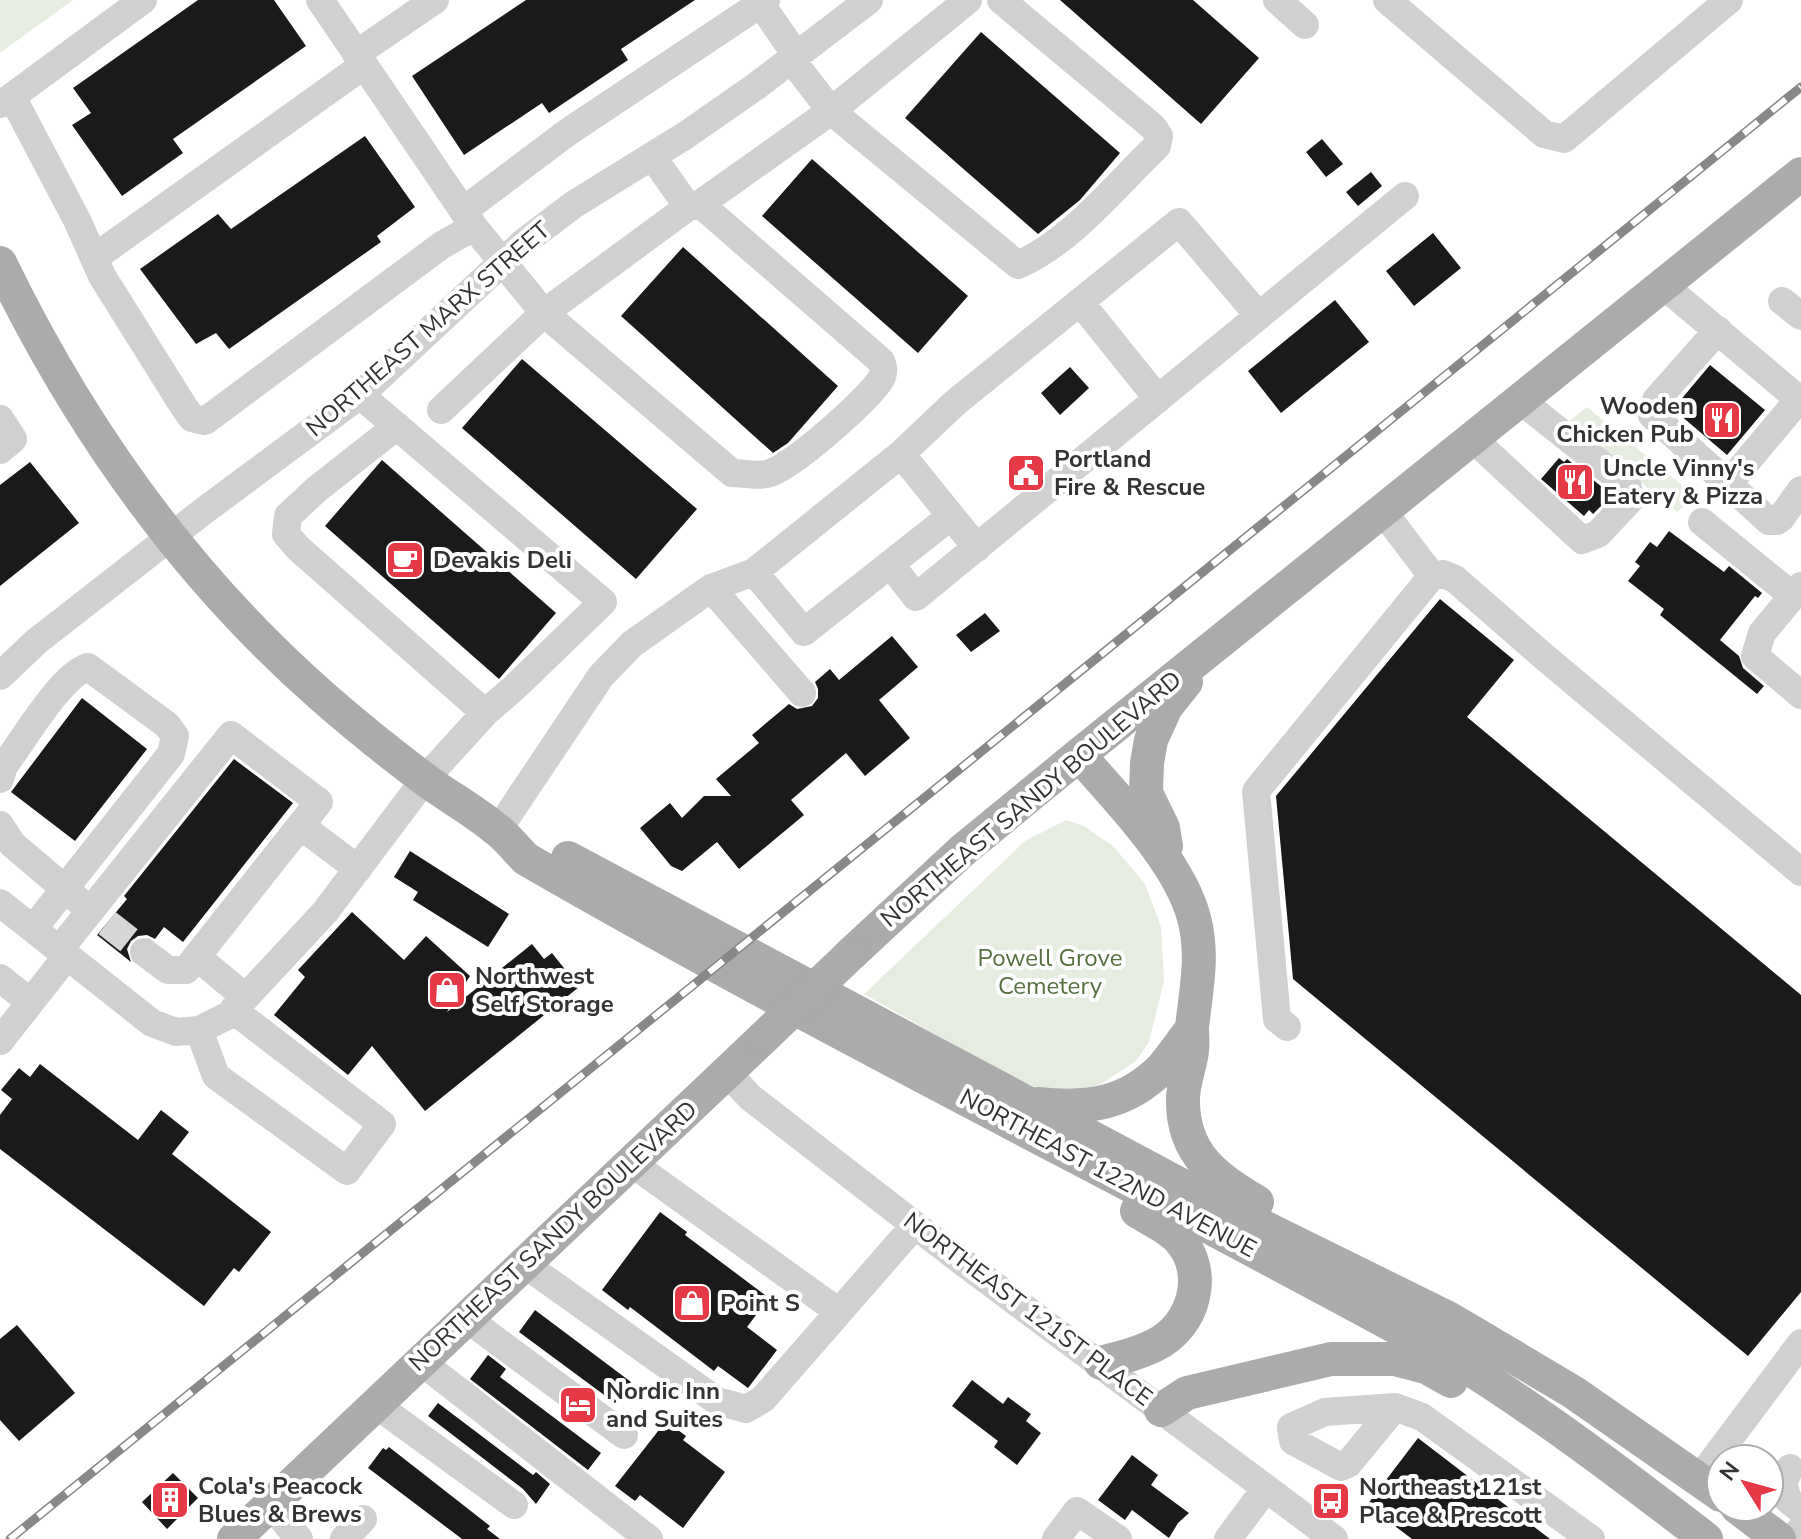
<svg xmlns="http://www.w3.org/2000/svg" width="1801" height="1539" viewBox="0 0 1801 1539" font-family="'Nunito Sans',sans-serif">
<rect width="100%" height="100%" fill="#fff"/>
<!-- green -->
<path fill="#e6ecdf" d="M0,0H73L0,53Z
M1587,407L1696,497L1677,512L1568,422Z
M1066,820L1084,826L1114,847L1145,884L1161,927L1164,981L1149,1042L1136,1061L1099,1085L1074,1091L1039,1093L864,994L1025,841Z"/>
<!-- building -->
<path fill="#1a1a1a" d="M198,0H274L306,46L173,139L183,153L122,196L72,125L91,113L73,88Z
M526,0H695L621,49L628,60L549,113L542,103L464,155L412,76Z
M1060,0H1193L1259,58L1201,124Z
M981,32L1120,153L1080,200L1038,234L905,118Z
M365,136L415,207L377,236L381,242L229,349L216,333L196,344L140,269L218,214L231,229Z
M1322,139L1343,164L1326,177L1306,152Z
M812,159L968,296L918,353L762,216Z
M1371,172L1382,186L1358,206L1346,192Z
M1433,233L1461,268L1414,306L1386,271Z
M683,247L838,386L788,443L773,453L621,316Z
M1335,300L1369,342L1281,413L1248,371Z
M522,359L697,509L636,579L462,428Z
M1710,365L1765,410L1727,455L1673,409Z
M1070,367L1089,388L1060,415L1041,393Z
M1559,458L1564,462L1567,459L1612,495L1593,514L1589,510L1584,516L1541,479Z
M382,460L556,613L499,679L325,526Z
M30,462L79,523L0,586V485Z
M1669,531L1724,572L1729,566L1762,593L1758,598L1755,596L1720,640L1739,656L1743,668L1764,686L1757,694L1660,615L1664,609L1628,581L1640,566L1635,562L1650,542L1657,547Z
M1440,599L1514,660L1467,717L1801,995V1292L1748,1356L1293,979L1276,796Z
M985,613L1000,631L971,652L956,635Z
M892,636L918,667L879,700L910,738L865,776L846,753L791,800L804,815L739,869L717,842L682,871L671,866L640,828L670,803L682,818L704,796H731L716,779L759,743L752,735L789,704L797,709L812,706L818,698V689L815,682L830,669L839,680Z
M82,698L147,749L75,841L11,792Z
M234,759L293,803L183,942L164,927L155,939L147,935L138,936L131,941L127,949L131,962L97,935L127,899L124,896Z
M410,851L509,914L488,947L413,900L418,892L394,877Z
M352,912L404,960L426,936L470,976L447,1012L532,944L544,959L552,953L579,987L425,1111L372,1046L348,1075L274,1015L305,977L298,970Z
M40,1064L138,1140L161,1110L189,1132L172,1154L271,1232L239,1272L234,1268L204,1306L0,1149V1115L12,1099L1,1090L19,1068L30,1077Z
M660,1212L687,1232L685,1235L769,1298L747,1327L777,1350L748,1388L718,1366L714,1371L630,1307L628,1310L602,1290Z
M535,1310L631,1382L615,1403L519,1332Z
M17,1325L75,1393L19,1441L0,1420V1339Z
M488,1355L506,1369L500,1377L601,1453L588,1470L470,1379Z
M972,1380L1003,1404L1008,1397L1031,1414L1026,1421L1041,1433L1017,1465L994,1447L998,1441L952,1406Z
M438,1403L533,1475L536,1472L550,1484L536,1504L523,1489L428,1416Z
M666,1421L686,1436L683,1440L725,1472L683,1528L640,1495L635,1501L615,1486Z
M1418,1438L1550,1539H1412L1367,1505Z
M389,1447L490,1526L487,1529L500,1539H462L368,1468L383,1448L386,1450Z
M1132,1455L1158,1475L1151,1485L1189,1513L1178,1523L1169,1538L1132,1510L1125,1520L1098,1500Z
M173,1473L198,1498L167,1529L142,1502Z"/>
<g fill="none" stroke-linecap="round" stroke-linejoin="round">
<!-- minor-tunnel -->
<path stroke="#d6d6d6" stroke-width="28" stroke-dasharray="28 14" stroke-linecap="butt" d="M107,923L144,952"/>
<!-- minor -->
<path stroke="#d0d0d0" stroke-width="28" d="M320,0L472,224
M758,0L796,55
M968,0L831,111L1018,265C1071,242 1115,186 1157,146L1159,136L1153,127L1001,0
M1277,0L1305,25
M1387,0L1544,134L1564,139L1729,0
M356,54L435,0
M10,98L143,0
M0,104L10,98L18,108L77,220L102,276L184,407L192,418L205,421L442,245L474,227L544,313L732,473C743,473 760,477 770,473C793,466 868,400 881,379C884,372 884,368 881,361L700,204
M688,207L700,204L831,111L791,59
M463,211L568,132L766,0
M94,258L364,65
M1663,285L1801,401
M1782,301L1801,316
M1080,302L1158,399
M1718,330L1656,400L1652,415L1769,521H1777L1781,518L1801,490
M441,410L544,313L688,207L652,156
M0,419L13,439L0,450
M397,426L317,489L288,516L286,534L298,548L485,713
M1472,438L1582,540L1598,534L1631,499L1627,485L1520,400
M901,454L956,402L1179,222L1259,316
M1728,484L1799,399
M1702,522L1793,596
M890,564L916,597L1405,196
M754,572L804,632L951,516
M1432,576L1443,574L1455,579L1542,655L1801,872
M1801,586L1762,633L1755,656L1801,695
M711,588L802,693
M0,676L37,641L205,510L360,395L523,243L573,205L686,135L755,87L869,0
M0,779L4,766C22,742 61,675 88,667L167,725L175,736L171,754L33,929
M0,825L12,844L78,900
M301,826L358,869
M498,830L601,676L632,644L711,588L754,572L901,454L977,548
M0,903L152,1023L176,1032L199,1030L229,1015L325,912L425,779L485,713L515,687L603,602L360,395
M59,950L231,735L319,802L186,970H168L144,952
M197,957L245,997
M0,978L30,1002
M1287,1027L1277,1019L1256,791L1432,576L1382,510
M199,1030L216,1076L347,1171L382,1124L233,1010
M0,1041L67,956
M726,1072L751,1098L960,1260L1334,1539
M630,1162L839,1312
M523,1263L717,1401L746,1409L763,1399L915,1225
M466,1318L624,1435
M420,1361L649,1539
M375,1404L514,1505
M1395,1407L1348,1464L1341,1467L1293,1441L1291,1427L1325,1412L1395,1407L1422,1417L1591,1539
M1790,1468L1783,1483L1788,1500L1801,1510
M1699,1479L1801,1343
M270,1504L299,1539
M344,1539L363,1519
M1056,1539L1077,1511L1118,1539
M1228,1539L1266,1488
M1793,1539L1801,1529"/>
<!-- major -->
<path stroke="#ababab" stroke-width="34" d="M0,263C79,426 186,577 323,697C356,726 391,754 427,781C449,797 474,811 496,829C507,837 516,849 526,859C829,1034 1144,1188 1451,1357C1540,1412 1623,1475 1706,1539
M1079,755C1117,799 1179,861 1194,918C1204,955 1196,990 1192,1027C1192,1035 1193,1043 1192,1051C1190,1067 1183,1083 1183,1099C1182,1153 1215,1178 1257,1202
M1166,846L1163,828L1146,793L1147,763L1151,740L1166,707L1186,682
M568,858L1209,1200L1450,1319L1573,1392L1721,1495
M852,953L963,850L1079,755L1801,174
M1038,1104C1086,1109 1125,1105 1161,1069C1172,1057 1181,1042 1192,1029
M1101,1363C1119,1358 1138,1354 1155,1345C1194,1326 1209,1273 1179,1239C1168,1227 1151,1220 1137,1211
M1161,1410L1187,1393L1331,1359H1395L1426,1367L1451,1381
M1737,1507L1779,1539
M234,1539L762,1039"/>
<defs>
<path id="rail" d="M10,1539L1801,87"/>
</defs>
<!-- rail casing -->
<use href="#rail" stroke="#888" stroke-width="9"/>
<!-- rail -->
<use href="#rail" stroke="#fff" stroke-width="6" stroke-dasharray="18" stroke-linecap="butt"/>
<!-- major-bridge -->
<path stroke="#ababab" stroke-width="34" d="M762,1039L852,953"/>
</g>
<!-- icons -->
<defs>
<symbol id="restaurant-square" viewBox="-11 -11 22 22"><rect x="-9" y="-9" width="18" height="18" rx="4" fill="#e63946" stroke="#fff"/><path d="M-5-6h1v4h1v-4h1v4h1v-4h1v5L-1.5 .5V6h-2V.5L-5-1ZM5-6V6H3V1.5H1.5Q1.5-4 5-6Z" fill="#fff"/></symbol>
<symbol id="civic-square" viewBox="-11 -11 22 22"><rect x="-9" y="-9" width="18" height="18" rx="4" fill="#e63946" stroke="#fff"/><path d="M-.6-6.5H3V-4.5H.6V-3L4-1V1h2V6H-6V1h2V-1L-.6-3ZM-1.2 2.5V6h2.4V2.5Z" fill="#fff"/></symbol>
<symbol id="cafe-square" viewBox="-11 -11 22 22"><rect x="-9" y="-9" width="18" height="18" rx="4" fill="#e63946" stroke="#fff"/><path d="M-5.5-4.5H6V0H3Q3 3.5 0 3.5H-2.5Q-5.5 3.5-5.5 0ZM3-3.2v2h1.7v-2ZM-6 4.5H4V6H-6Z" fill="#fff"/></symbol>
<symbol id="shop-square" viewBox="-11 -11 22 22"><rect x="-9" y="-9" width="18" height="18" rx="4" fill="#e63946" stroke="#fff"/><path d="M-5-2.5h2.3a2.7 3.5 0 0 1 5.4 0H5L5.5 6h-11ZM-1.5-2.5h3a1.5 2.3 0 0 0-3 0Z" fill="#fff"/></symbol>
<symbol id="hotel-square" viewBox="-11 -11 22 22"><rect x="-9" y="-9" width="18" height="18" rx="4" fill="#e63946" stroke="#fff"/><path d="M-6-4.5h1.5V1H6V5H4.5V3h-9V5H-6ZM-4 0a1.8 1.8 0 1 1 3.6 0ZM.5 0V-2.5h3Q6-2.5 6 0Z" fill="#fff"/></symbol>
<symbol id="building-square" viewBox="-11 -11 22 22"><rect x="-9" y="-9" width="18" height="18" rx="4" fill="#e63946" stroke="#fff"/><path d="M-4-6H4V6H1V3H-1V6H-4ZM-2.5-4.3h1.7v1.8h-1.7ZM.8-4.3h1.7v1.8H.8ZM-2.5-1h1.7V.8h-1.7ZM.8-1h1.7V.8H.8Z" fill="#fff"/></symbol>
<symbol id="bus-square" viewBox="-11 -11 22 22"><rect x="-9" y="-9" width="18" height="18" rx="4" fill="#e63946" stroke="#fff"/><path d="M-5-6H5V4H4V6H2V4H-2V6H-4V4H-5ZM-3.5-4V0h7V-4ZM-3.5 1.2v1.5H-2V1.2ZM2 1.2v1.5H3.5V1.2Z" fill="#fff"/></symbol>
</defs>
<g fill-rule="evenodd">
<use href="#restaurant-square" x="1700" y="398" width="44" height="44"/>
<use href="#civic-square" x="1004" y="451" width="44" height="44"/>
<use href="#restaurant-square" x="1553" y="460" width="44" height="44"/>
<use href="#cafe-square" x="383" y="538" width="44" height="44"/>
<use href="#shop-square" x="425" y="968" width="44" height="44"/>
<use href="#shop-square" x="670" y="1281" width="44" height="44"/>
<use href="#hotel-square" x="556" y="1383" width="44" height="44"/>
<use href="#building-square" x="148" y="1478" width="44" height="44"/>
<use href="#bus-square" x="1309" y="1479" width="44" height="44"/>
</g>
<g text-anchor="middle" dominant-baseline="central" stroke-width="8" stroke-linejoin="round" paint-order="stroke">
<!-- street labels -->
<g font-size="24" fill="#333" stroke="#fff">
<text transform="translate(428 329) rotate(-41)">NORTHEAST MARX STREET</text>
<text transform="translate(1031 799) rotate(-40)">NORTHEAST SANDY BOULEVARD</text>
<text transform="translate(1108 1173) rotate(28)">NORTHEAST 122ND AVENUE</text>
<text transform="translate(553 1236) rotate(-43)">NORTHEAST SANDY BOULEVARD</text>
<text transform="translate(1028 1309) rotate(37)">NORTHEAST 121ST PLACE</text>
</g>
<!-- poi labels -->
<g font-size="24" font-weight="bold" fill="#333" stroke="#fff" text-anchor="start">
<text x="1694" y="406" text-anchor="end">Wooden<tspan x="1694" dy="28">Chicken Pub</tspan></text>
<text x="1054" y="459">Portland<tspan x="1054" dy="28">Fire &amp; Rescue</tspan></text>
<text x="1603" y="468">Uncle Vinny's<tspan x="1603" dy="28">Eatery &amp; Pizza</tspan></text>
<text x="433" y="560">Devakis Deli</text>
<text x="475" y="976">Northwest<tspan x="475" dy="28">Self Storage</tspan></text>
<text x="720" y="1303">Point S</text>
<text x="606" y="1391">Nordic Inn<tspan x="606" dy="28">and Suites</tspan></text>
<text x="198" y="1486">Cola's Peacock<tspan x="198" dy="28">Blues &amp; Brews</tspan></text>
<text x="1359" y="1487">Northeast 121st<tspan x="1359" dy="28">Place &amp; Prescott</tspan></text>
</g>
<!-- park labels -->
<g font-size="24" fill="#56703f" stroke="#fff">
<text x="1050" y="958">Powell Grove<tspan x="1050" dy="28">Cemetery</tspan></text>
</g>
</g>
<!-- north arrow -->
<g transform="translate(1745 1483) rotate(307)"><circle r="38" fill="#ffffff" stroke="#adadad" stroke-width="2"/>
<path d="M0-6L14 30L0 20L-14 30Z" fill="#e63946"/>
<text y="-12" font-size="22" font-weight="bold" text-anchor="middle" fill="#333333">N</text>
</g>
</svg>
